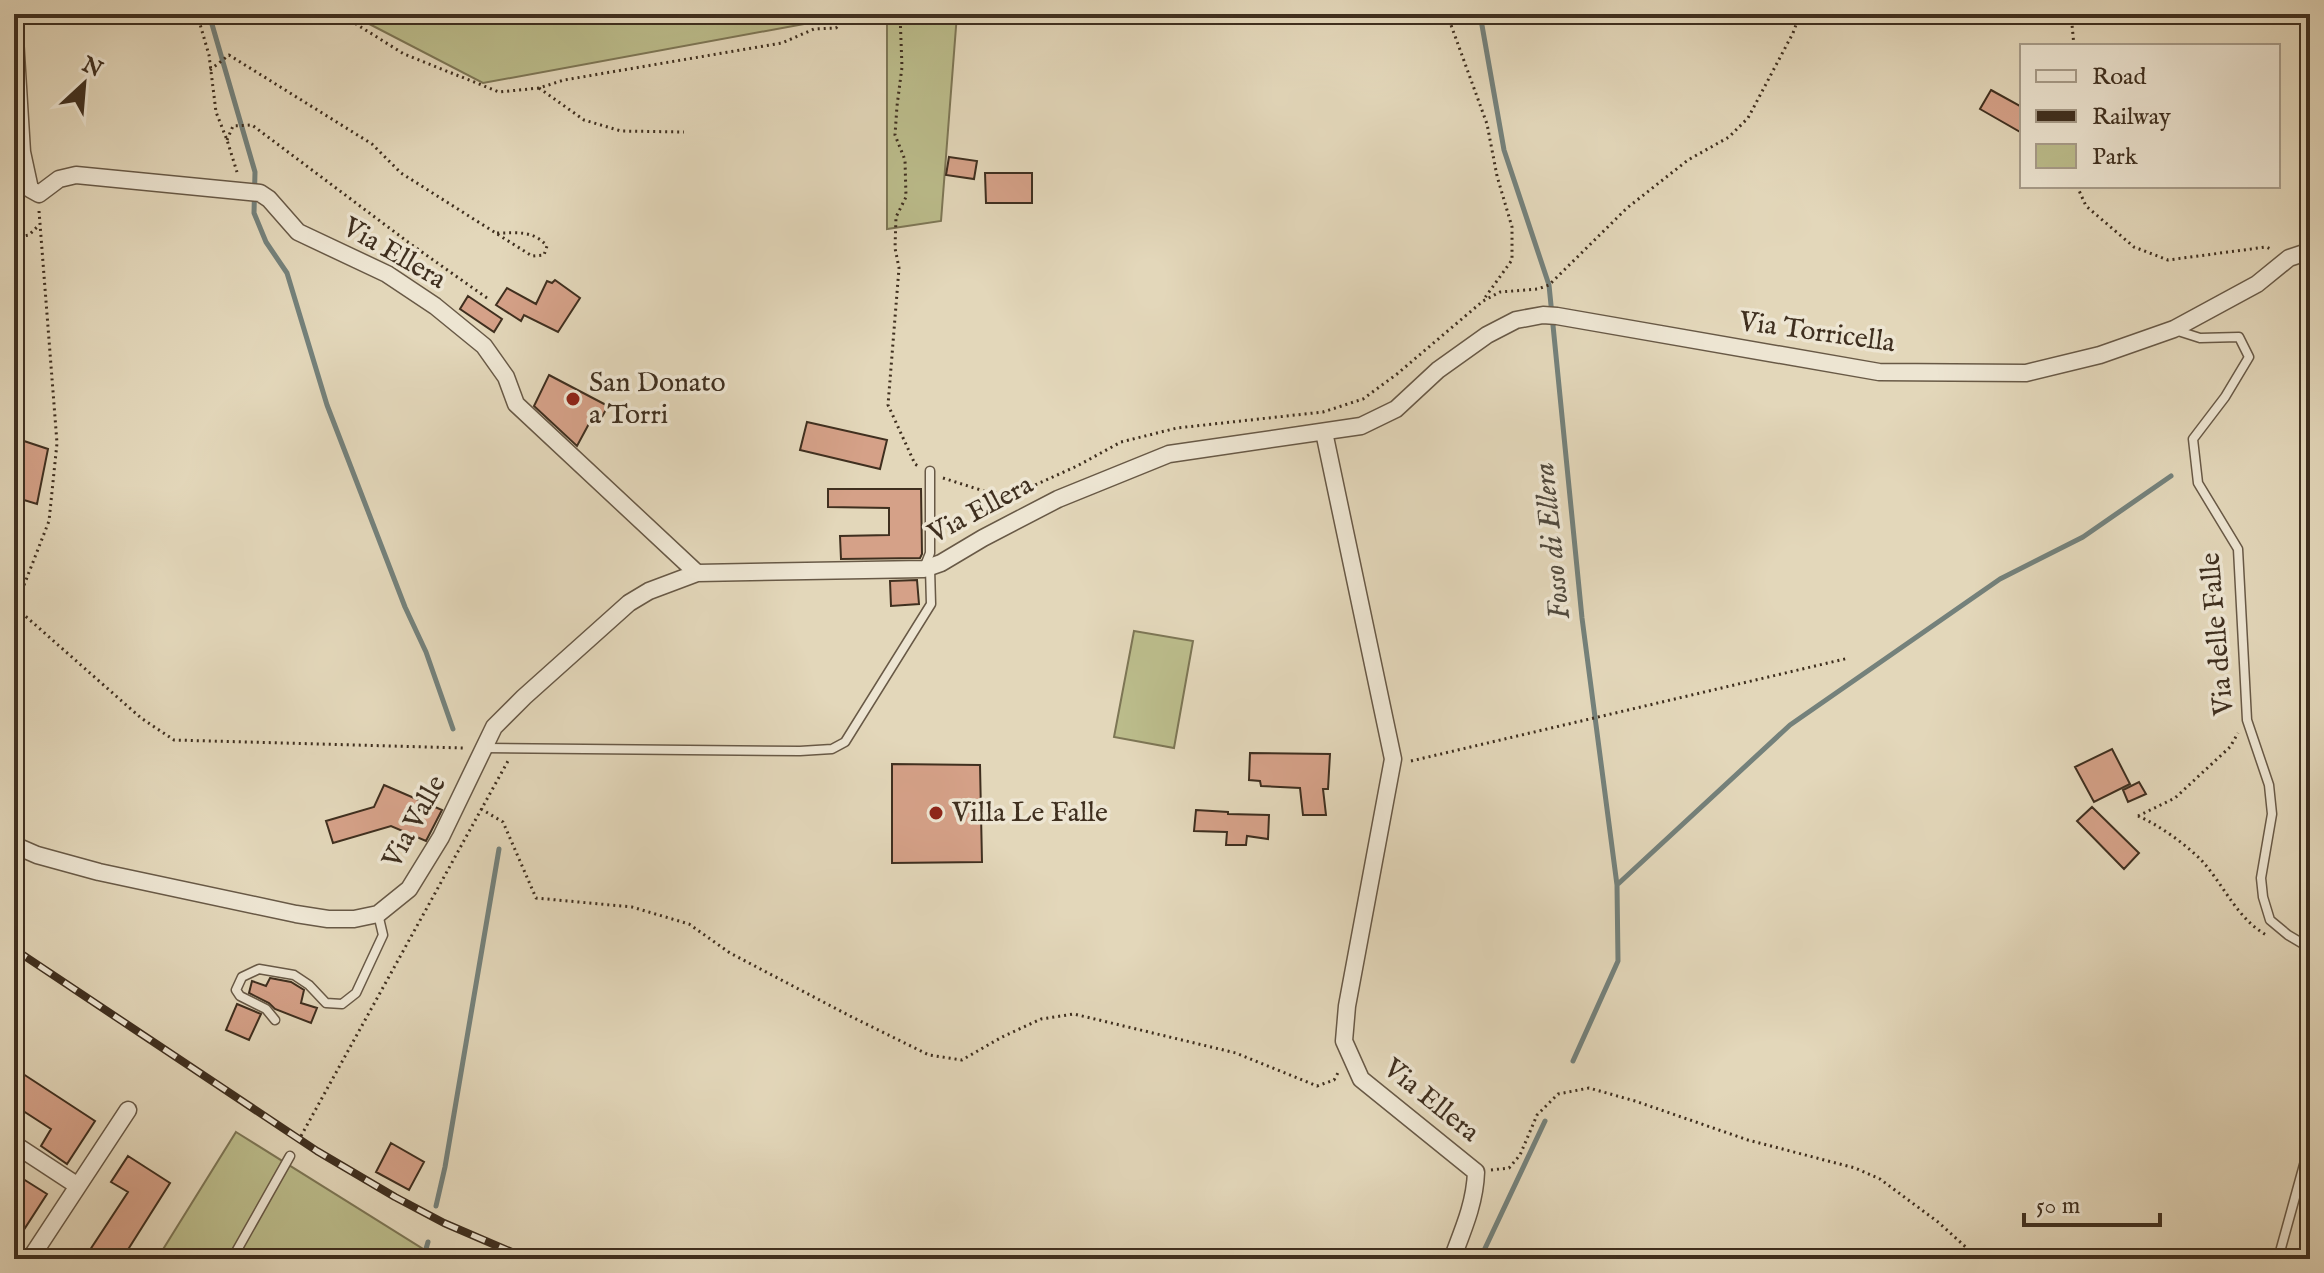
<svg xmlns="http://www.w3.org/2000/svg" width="2324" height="1273" viewBox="0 0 2324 1273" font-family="'IM FELL English',serif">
<rect width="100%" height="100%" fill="#e3d7ba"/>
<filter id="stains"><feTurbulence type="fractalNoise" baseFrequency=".0025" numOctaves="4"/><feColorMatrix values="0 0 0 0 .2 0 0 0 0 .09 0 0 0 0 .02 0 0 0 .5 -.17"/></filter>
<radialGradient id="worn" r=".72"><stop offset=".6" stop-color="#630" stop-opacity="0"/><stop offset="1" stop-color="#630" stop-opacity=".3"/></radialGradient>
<!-- green -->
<path fill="#bbbc8b" stroke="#7d7655" stroke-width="2" d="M350,14H845L842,17L483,83Z
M887,14H957L941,221L887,229Z
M1134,631L1193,641L1174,748L1114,737Z
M236,1132L433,1255L443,1259H157Z"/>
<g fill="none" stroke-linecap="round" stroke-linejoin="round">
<!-- stream -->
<path stroke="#74817b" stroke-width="5" d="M209,14L255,172L254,213L266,242L287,273L327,405L405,607L426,652L453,729
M1480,14L1504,150L1549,285L1582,618L1617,885L1618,961L1573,1061
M1618,884L1790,725L2000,579L2083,537L2171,476
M436,1206L445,1167L499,849
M423,1259L428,1242
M1480,1259L1545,1121"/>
</g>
<!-- building -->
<path fill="#d5a188" stroke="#3f2f1f" stroke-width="2" d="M1991,90L2022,107V133L1980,109Z
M949,157L977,161L974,179L946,175Z
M985,173H1032V203H986Z
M555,280L580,298L558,332L524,315L521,321L496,305L507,288L536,304L547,281L552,283Z
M468,296L502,319L494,332L460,309Z
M549,375L608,406L598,424L591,420L577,446L534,406Z
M807,422L887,440L880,469L800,450Z
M24,441L48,449L37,504L14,497V460L19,461Z
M828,489H921L922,554L920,558L841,559L840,536L889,535V508L828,507Z
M917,580L919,604L891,606L890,581Z
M2112,749L2130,784L2094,802L2075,767Z
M1250,753L1330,754L1328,789H1323L1326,815H1303L1300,788L1261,786L1260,781L1249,780Z
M892,764L980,765L982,862L892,863Z
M2139,782L2146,794L2128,802L2123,790Z
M384,785L442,810L426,841L391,826L333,843L326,821L374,807Z
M2092,807L2139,853L2124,869L2077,821Z
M1196,810L1228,812V814L1269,815L1268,839L1247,836L1246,845H1226L1227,832L1194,831Z
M270,978L291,982L304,990L301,1003L317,1008L311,1023L275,1009L269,1003L249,993L252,981L266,986Z
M237,1004L261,1014L249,1040L226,1030Z
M14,1068L95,1121L67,1164L41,1146L51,1129L14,1105Z
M391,1143L424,1162L409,1190L376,1172Z
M128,1156L170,1183L122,1259H84L128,1192L111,1182Z
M20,1177L47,1194L14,1245V1186Z"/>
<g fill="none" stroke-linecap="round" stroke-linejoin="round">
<defs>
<path id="lane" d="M2175,330L2200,338L2239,337L2249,357L2225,397L2193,439L2198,483L2238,549L2247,720L2269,785L2272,814L2261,878L2263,897L2270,920L2288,935L2310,948
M924,568L930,553V471
M484,748L800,751L832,749L845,742L931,604L930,568
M275,1020L266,1009L240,996L236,990L242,977L259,969L294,975L309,985L326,1003L342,1004L356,993L383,935L378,914
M232,1259L290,1156
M2278,1259L2310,1143"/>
<path id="street" d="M14,22L22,152L30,189L39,194L59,179L76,175L260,193L269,199L298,232L387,274L435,306L484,346L506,377L516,404L697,573
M1324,432L1393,759L1347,1006L1344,1041L1361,1079L1476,1172C1475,1203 1463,1230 1452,1259
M14,845L37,855L99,872L296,914L328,919H354L378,914L409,889L441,837L494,727L524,697L629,603L649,591L697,573L924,569L941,563L983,538L1058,499L1169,454L1361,426L1396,409L1438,370L1487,335L1516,320L1543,315L1557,316L1879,372L2026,373L2100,355L2174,329L2257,284L2289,258L2310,251
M14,1144L78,1186L30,1259
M78,1186L128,1110"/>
</defs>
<!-- lane casing -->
<use href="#lane" stroke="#685946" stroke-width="11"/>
<!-- street casing -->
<use href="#street" stroke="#685946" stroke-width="19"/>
<!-- path -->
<path stroke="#3f2f1f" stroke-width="3" stroke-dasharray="2 4" stroke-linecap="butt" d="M197,14L209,55L216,112L227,140L237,172
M340,14L404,54L499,92L539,88L564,80L782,43L814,29L836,28L850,14
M900,14L902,67L897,106L895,135L905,160L906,197L896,217L895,248L899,268L888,405L915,464L918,466
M1164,14L1178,19L1197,14
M1447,14L1487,124L1497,176L1512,227V260L1484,299
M2071,14L2074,46
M210,70L229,55L372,144L401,173L532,256L544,255L547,246C533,230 517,233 497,233
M539,88L584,120L621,131L684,132
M227,140L233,126L252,125L412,245L487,298
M2077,186L2086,206L2134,247L2168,260L2266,247L2273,250
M39,211L57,443L49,521L19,598L23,614L141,718L174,740L464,748
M14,238L29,235L39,225
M943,478L990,493L1022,491L1077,466L1121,442L1177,428L1323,412L1363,399L1397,374L1483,301L1500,292L1538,289L1549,285L1627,208L1688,160L1729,137L1748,118L1793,33L1800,14
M1411,761L1849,658
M481,809L503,822L536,898L632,907L689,924L730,953L850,1016L929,1055L962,1060L1002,1037L1041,1019L1074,1014L1236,1053L1317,1086L1334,1080L1339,1071
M2138,816C2159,825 2187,845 2203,862C2225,887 2238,920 2268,936
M2138,816L2175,798L2230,747L2238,733
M301,1136L508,761
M1491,1170L1509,1168L1520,1155L1537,1115L1558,1094L1589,1088L1635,1101L1748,1140L1855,1168L1880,1179L1938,1222L1979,1259"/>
<!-- lane -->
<use href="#lane" stroke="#ede5d2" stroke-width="8"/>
<!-- street -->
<use href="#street" stroke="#ede5d2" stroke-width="16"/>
<defs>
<path id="rail" d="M14,949L317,1151L395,1197L444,1223L528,1259"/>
</defs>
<!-- rail casing -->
<use href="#rail" stroke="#3f2f1f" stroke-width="8"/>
<!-- rail -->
<use href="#rail" stroke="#ede5d2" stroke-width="5" stroke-dasharray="15" stroke-linecap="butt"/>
</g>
<!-- markers -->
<g fill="#8f2418" stroke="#ede5d2" stroke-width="3">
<circle cx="573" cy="399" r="8"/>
<circle cx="936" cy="813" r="8"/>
</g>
<g text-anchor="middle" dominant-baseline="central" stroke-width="7" stroke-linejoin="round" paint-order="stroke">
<!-- street labels -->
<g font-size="28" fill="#3f2f1f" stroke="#ede5d2">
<text transform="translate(394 254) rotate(30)">Via Ellera</text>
<text transform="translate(1817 333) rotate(8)">Via Torricella</text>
<text transform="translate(981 510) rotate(-28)">Via Ellera</text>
<text transform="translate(2218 634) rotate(-95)">Via delle Falle</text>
<text transform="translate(415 822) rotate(-61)">Via Valle</text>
<text transform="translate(1431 1101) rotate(39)">Via Ellera</text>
</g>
<!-- poi labels -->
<g font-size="28" fill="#3f2f1f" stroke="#ede5d2" text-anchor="start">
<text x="589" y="383">San Donato<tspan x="589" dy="32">a Torri</tspan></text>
<text x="952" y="813">Villa Le Falle</text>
</g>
<!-- water labels -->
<g font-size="30" font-style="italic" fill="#514a3e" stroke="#ede5d2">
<text transform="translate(1553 541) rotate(-96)">Fosso di Ellera</text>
</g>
</g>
<!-- margin -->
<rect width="2324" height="1273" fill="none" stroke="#e3d7ba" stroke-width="48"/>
<rect x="16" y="16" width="2292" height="1241" fill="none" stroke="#3f2f1f" stroke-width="4"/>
<rect x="24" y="24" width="2276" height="1225" fill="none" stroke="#3f2f1f" stroke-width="2"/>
<!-- legend -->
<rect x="2020" y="44" width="260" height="144" fill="#ede5d2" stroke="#a79c8a" stroke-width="2"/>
<rect x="2036" y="70" width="40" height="12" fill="#ede5d2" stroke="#a79c8a" stroke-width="2"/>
<text x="2092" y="84" font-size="24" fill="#3f2f1f">Road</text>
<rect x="2036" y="110" width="40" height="12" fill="#3f2f1f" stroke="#a79c8a" stroke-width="2"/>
<text x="2092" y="124" font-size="24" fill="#3f2f1f">Railway</text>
<rect x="2036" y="144" width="40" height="24" fill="#bbbc8b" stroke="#a79c8a" stroke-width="2"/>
<text x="2092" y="164" font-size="24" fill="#3f2f1f">Park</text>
<!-- north arrow -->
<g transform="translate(84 84) rotate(26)" stroke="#ede5d2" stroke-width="6" paint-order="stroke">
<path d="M0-6L14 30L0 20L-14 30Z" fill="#3f2f1f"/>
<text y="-12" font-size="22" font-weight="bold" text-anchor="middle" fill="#3f2f1f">N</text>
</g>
<!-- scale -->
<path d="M2024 1213v12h136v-12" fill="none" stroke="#3f2f1f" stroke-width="4"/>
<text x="2036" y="1213" font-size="24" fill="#3f2f1f" stroke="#ede5d2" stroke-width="6" paint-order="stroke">50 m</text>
<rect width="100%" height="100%" filter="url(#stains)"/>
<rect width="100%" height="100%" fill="url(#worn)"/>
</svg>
